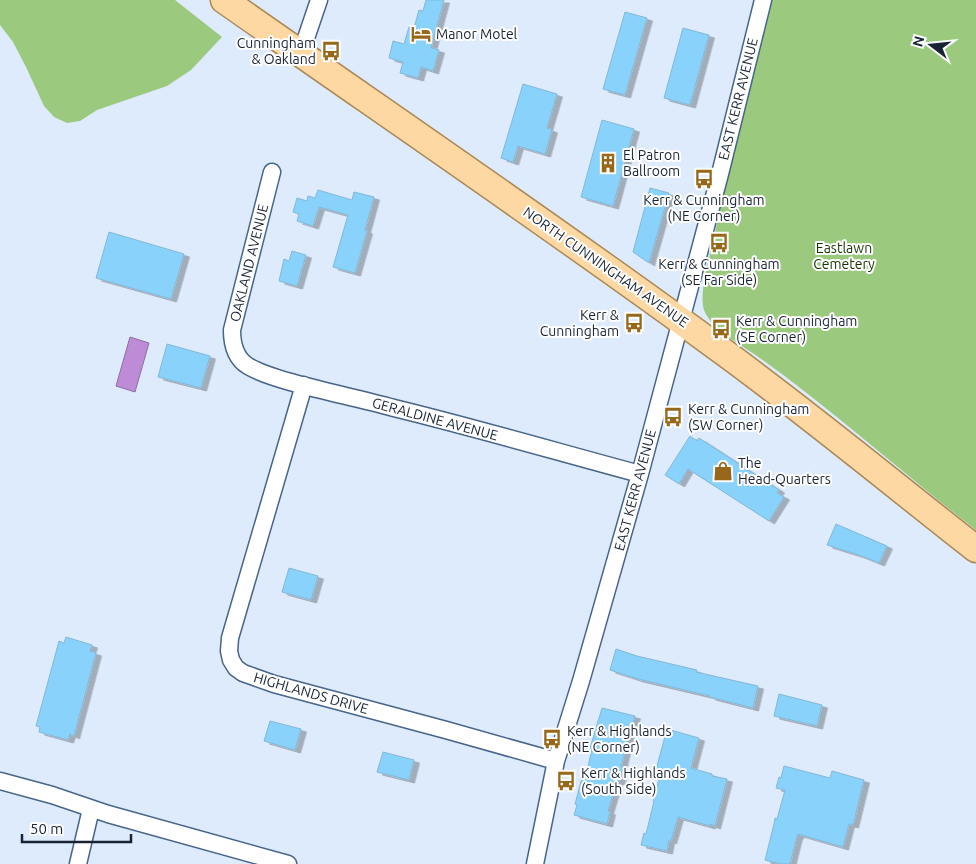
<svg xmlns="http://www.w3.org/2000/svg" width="976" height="864" viewBox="0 0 976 864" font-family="Ubuntu,sans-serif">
<defs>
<filter id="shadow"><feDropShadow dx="5.5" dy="3" stdDeviation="0" flood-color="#0004"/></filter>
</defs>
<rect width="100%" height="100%" fill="#deebfc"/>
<!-- green -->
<path fill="#9bca7f" d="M0,0H175L222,37L191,70L167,86L97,110L80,121L67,123L54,117L44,106L26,67L13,42L0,25Z
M772,0H976V530C902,473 833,410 757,356C741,345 706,326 703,306C700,287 712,248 716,228C733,151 751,75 772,0Z"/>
<!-- water -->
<path fill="#be8cd6" stroke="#8c6da5" d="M130,337L149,343L135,392L116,386Z"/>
<!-- building -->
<path fill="#88d2fb" stroke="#84b7d5" filter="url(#shadow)" d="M426,0H444L431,48L439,50L433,71L421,67L418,78L400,73L403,62L389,58L393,41L404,44L409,27L414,28L419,10L423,11Z
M625,12L647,18L625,95L603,89Z
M683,28L709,35L690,105L664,98Z
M523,84L557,94L547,128L552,130L545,154L518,146L513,162L501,158Z
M602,120L634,129L613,206L581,197Z
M650,188L669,193L649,263L633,252Z
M318,190L352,200L354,192L374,197L365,230L367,231L355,273L333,267L348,215L319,207L313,226L297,221L299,214L293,212L297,198L307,201L308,196L315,198Z
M109,232L184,254L171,299L96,278Z
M292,251L306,255L297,286L279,281L284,259L289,261Z
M167,344L210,356L201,388L158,377Z
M690,436L697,441L699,438L779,490L777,493L784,497L769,521L688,469L679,484L665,475Z
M836,524L887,546L879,563L859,555L827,545Z
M289,568L318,576L311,600L282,592Z
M66,637L92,645L90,651L96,653L74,736L70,734L68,740L39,732L40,727L36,726L59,641L64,643Z
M616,649L637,656L697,670L696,672L758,686L753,708L710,697V696L638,679L610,670Z
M779,694L822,705L817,726L774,716Z
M602,708L635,716L630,730L621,767H623L619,782L617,781L608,811L610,812L607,824L574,815L577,805L575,804L584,770L587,771L592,749L590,748Z
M270,721L301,729L295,750L264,741Z
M667,729L699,738L691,768L712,774V776L727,779L715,826L710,824V826L678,817L671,841L669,840L667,851L641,845L644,833L646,834L654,801H653L659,779L654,777Z
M383,752L414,760L409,780L377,772Z
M784,766L830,778L832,771L864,780L853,825L849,824L843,847L798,834V836H797L790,864H781L765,860L774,824L775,818L777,819L785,790L776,788L779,777L781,778Z"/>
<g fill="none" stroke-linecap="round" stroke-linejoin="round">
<defs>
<path id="minor" d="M301,53L319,0
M272,172L232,330C232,344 235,358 248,366C261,374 280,379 294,383C327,392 361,399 394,408C476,428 558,452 640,474
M304,385L230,638L229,651L231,660L236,668L243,673L274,684L446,730L556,761
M0,781L52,795L108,814L288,864
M78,864L91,809
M535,864L556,761L581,681L640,474L720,174L763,0"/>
<path id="primary" d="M224,0C388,115 553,227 714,345C804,410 889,481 976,549"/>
</defs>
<!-- minor casing -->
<use href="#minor" stroke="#47658a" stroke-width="19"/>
<!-- primary casing -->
<use href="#primary" stroke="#ac8854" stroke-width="29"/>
<!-- minor -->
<use href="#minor" stroke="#fff" stroke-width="16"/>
<!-- primary -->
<use href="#primary" stroke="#fdd8a3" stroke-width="26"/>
</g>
<!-- icons -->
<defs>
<symbol id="hotel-bare" viewBox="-9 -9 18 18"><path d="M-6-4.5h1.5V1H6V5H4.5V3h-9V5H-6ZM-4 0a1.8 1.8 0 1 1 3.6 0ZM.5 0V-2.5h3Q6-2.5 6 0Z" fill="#976819" stroke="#fff" stroke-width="2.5" paint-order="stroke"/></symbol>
<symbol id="bus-bare" viewBox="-9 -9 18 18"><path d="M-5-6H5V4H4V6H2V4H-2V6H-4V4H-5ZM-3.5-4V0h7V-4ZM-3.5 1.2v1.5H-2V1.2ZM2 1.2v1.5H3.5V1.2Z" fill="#976819" stroke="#fff" stroke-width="2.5" paint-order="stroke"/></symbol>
<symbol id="building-bare" viewBox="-9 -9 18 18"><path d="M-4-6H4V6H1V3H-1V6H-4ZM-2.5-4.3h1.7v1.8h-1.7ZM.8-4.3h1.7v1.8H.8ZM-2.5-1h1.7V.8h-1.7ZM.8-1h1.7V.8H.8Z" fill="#976819" stroke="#fff" stroke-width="2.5" paint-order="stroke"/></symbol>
<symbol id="shop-bare" viewBox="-9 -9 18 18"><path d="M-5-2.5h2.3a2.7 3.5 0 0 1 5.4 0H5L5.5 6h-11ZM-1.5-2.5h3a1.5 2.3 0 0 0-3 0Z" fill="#976819" stroke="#fff" stroke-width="2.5" paint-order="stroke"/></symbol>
</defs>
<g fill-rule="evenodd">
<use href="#hotel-bare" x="407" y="20" width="28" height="28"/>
<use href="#bus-bare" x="317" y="37" width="28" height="28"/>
<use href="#building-bare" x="594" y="149" width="28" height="28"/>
<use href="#bus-bare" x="690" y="165" width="28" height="28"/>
<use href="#bus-bare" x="705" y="229" width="28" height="28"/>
<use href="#bus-bare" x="620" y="309" width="28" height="28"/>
<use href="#bus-bare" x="707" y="315" width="28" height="28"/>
<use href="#bus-bare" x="659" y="403" width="28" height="28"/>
<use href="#shop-bare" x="709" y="457" width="28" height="28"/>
<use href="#bus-bare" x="538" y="725" width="28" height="28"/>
<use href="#bus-bare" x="552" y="767" width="28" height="28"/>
</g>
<g text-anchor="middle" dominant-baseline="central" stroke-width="4" stroke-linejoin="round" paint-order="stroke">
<!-- poi labels -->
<g font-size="14" fill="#182434" stroke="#fff" text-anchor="start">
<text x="436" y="34">Manor Motel</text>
<text x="316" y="43" text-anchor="end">Cunningham<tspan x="316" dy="16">&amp; Oakland</tspan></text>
<text x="623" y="155">El Patron<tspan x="623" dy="16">Ballroom</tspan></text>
<text x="704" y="200" text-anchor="middle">Kerr &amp; Cunningham<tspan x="704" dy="16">(NE Corner)</tspan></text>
<text x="719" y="264" text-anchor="middle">Kerr &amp; Cunningham<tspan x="719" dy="16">(SE Far Side)</tspan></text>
<text x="619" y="315" text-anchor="end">Kerr &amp;<tspan x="619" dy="16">Cunningham</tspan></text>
<text x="736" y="321">Kerr &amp; Cunningham<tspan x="736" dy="16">(SE Corner)</tspan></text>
<text x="688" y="409">Kerr &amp; Cunningham<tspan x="688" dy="16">(SW Corner)</tspan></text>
<text x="738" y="463">The<tspan x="738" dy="16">Head-Quarters</tspan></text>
<text x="567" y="731">Kerr &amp; Highlands<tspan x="567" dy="16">(NE Corner)</tspan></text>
<text x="581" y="773">Kerr &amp; Highlands<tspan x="581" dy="16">(South Side)</tspan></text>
</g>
<!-- street labels -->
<g font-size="14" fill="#182434" stroke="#fff">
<text transform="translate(738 99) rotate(-76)">EAST KERR AVENUE</text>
<text transform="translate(249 263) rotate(-76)">OAKLAND AVENUE</text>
<text transform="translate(606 267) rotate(35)">NORTH CUNNINGHAM AVENUE</text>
<text transform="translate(435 419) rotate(15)">GERALDINE AVENUE</text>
<text transform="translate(635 490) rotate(-75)">EAST KERR AVENUE</text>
<text transform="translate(311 693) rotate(16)">HIGHLANDS DRIVE</text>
</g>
<!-- park labels -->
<g font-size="14" fill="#163400" stroke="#fff">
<text x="844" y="248">Eastlawn<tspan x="844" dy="16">Cemetery</tspan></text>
</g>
</g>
<!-- north arrow -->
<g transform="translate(931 45) rotate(286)" stroke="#ffffff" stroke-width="4" paint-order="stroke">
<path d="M0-4L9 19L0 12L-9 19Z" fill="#182434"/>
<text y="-8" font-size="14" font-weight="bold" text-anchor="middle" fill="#182434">N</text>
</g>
<!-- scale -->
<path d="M22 834v8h109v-8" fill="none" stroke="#182434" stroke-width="2.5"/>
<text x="30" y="834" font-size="15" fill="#182434" stroke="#ffffff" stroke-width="4" paint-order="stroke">50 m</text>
</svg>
